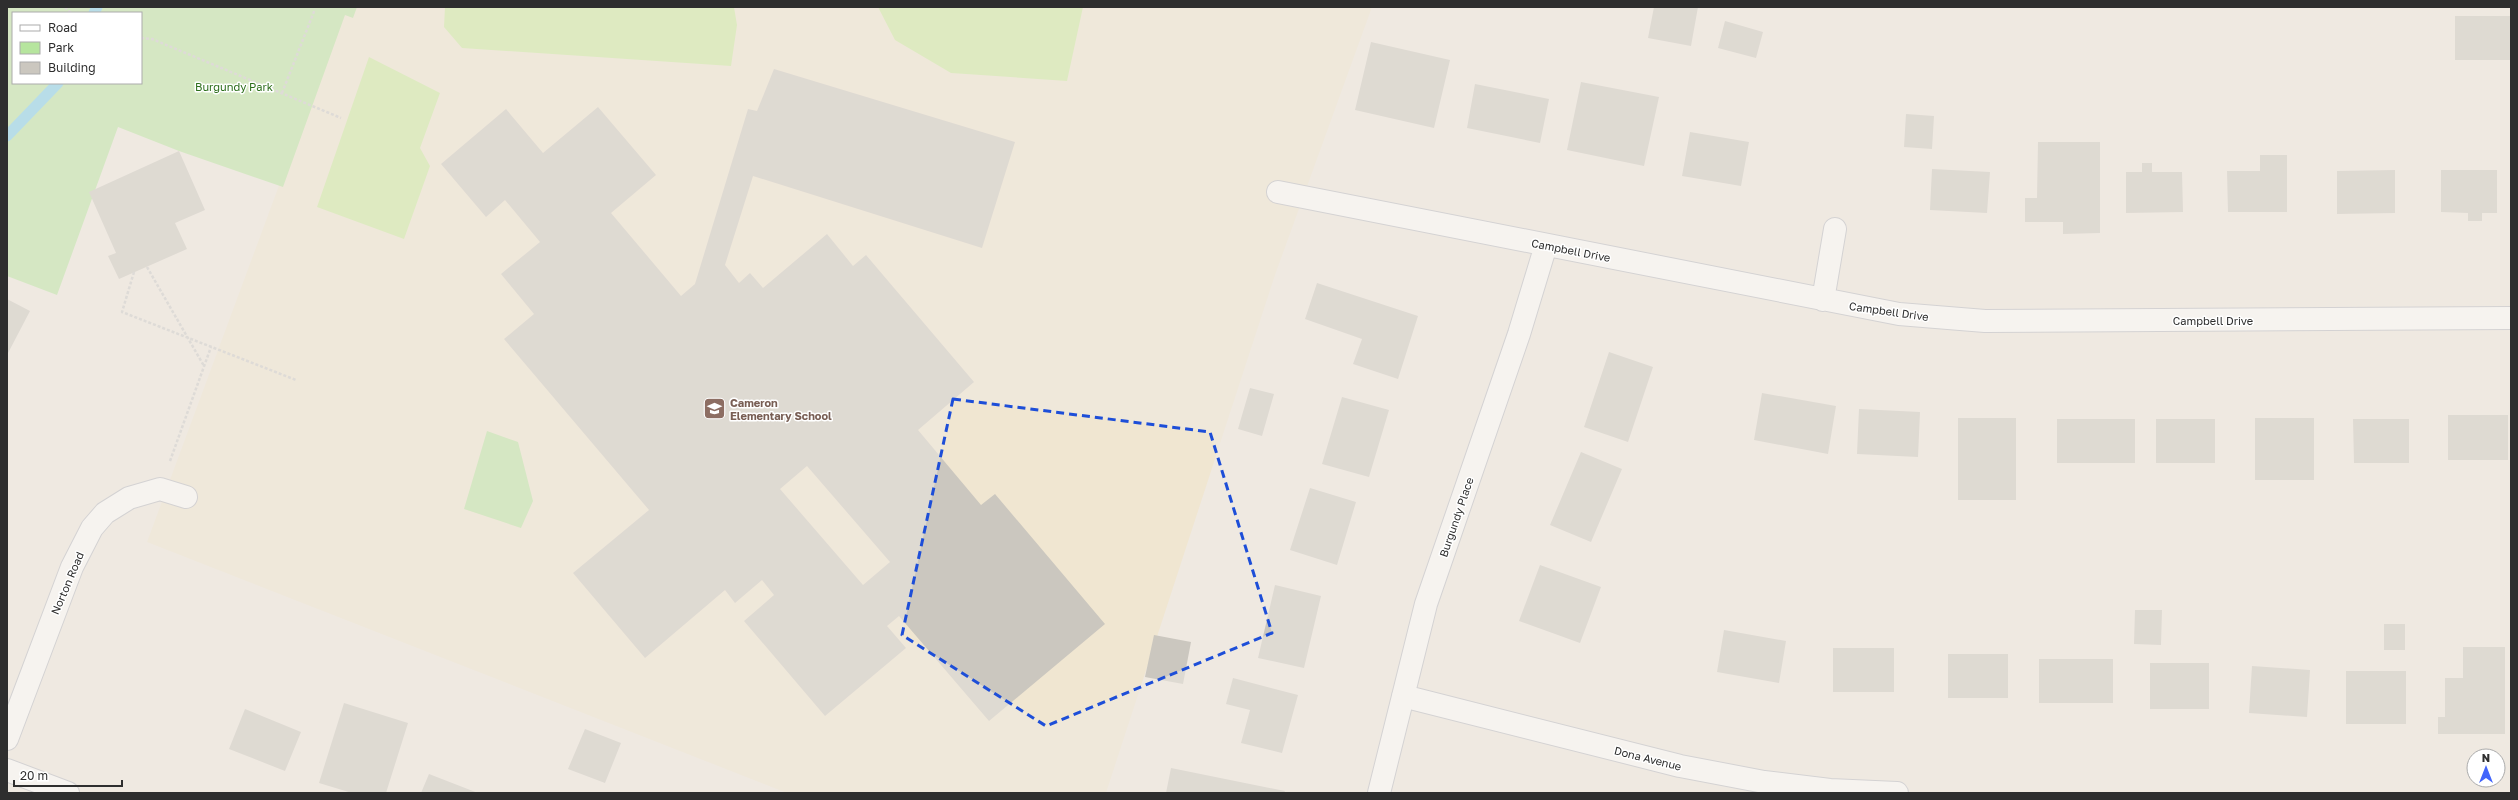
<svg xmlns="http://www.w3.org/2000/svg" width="2518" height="800" font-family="'Golos Text',sans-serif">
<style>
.education{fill:#f0e6d1}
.green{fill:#b6e59e;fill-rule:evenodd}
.pitch{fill:#c9ec9a}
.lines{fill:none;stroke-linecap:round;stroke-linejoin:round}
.stream{stroke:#75cff0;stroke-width:11}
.building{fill:#cbc7bf;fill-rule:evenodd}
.minor-casing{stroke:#b4b7c1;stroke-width:24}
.tertiary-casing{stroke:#b4b7c1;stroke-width:24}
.path{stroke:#c9c9c9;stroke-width:2.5;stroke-dasharray:3 2;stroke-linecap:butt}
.minor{stroke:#fff;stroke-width:22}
.tertiary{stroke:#fff;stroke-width:22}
.marked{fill:none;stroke:#1d4ed8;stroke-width:3;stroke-dasharray:8 5;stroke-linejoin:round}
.labels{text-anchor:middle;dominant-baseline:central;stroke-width:3;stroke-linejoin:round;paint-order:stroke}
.park-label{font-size:11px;fill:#2c6e1b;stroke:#fff}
.street-label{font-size:11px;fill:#2e2e2e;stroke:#fff}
.education-label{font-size:11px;font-weight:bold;fill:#785e54;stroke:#fff;text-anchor:start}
</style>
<rect width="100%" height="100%" fill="#efe9e1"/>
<path class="education" d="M345,7H1372L1275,275L1106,793H787L147,542Z"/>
<path class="green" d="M7,7H357L353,18L345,15L283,187L179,151L118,127L57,295L7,276ZM13,13H141V83H13Z
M487,431L518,442L533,501L521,528L464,509Z"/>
<path class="pitch" d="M445,7H734L737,25L731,66L462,48L444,27Z
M878,7H1083L1067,81L951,73L895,40Z
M369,57L440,93L420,148L430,166L404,239L317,207Z"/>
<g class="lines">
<path class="stream" d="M94,13L97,7
M7,136L58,83"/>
</g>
<path class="building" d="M1654,7H1698L1691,46L1648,38Z
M2455,16H2511V60H2455Z
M1725,21L1763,32L1756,58L1718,48Z
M1371,42L1450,60L1434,128L1355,110Z
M774,69L1015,142L982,248L753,176L725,265L739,283L750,273L763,288L827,234L853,266L866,255L974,382L918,430L981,505L995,494L1105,624L989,721L899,616L887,626L906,648L825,716L744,621L774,595L762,580L735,603L725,590L645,658L573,573L649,510L504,339L534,314L501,274L540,242L505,200L486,217L441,164L506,109L543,153L598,107L656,175L611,213L681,296L695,284L748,109L757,111ZM807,466L890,562L863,585L780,489Z
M1581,82L1659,97L1644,166L1567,150Z
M1475,84L1549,99L1540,143L1467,128Z
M1906,114L1934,116L1932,149L1904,147Z
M1690,132L1749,142L1741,186L1682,176Z
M2038,142H2100V233L2063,234V222H2025V198H2037Z
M179,151L205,210L175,223L187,249L119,279L108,256L116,253L89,192Z
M2260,155H2287V212H2228L2227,171H2260Z
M2142,163H2152V172H2182L2183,212L2126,213V172H2142Z
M1932,169L1990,172L1987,213L1930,210Z
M2395,170V213L2337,214V171Z
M2441,170H2497V213H2482V221H2468V213L2441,212Z
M1317,283L1418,316L1398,379L1353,364L1362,339L1305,319Z
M7,299L30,311L7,355Z
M1609,352L1653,367L1628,442L1584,427Z
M1250,388L1274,394L1262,436L1238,429Z
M1762,393L1836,406L1828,454L1754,440Z
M1342,397L1389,410L1369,477L1322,464Z
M1859,409L1920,412L1918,457L1857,454Z
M2448,415H2508V460H2448Z
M1958,418H2016V500H1958Z
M2255,418H2314V480H2255Z
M2057,419H2135V463H2057Z
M2156,419H2215V463H2156Z
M2353,419H2409V463H2354Z
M1581,452L1622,469L1591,542L1550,525Z
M1310,488L1356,502L1337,565L1290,550Z
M1540,565L1601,587L1580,643L1519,621Z
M1275,585L1321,596L1304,668L1258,658Z
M2135,610H2162L2161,645L2134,644Z
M2384,624H2405V650H2384Z
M1724,630L1786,641L1779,683L1717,672Z
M1154,635L1191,642L1183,684L1145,677Z
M2463,647H2505V734H2438V717H2445V678H2463Z
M1833,648H1894V692H1833Z
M1948,654H2008V698H1948Z
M2039,659H2113V703H2039Z
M2150,663H2209V709H2150Z
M2252,666L2310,670L2307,717L2249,713Z
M2346,671H2406V724H2346Z
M1233,678L1298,695L1282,753L1241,743L1250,710L1226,704Z
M344,703L408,723L386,793H352L319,783Z
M245,709L301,732L285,771L229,749Z
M585,729L621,743L605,783L568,769Z
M1171,768L1285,791L1284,793H1166Z
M429,774L478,793H421Z"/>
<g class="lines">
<defs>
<path id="minor" d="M1278,192L1899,314L1985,321L2511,318
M1823,300L1835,229
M1403,696L1680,766L1764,782L1830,790L1897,793
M7,739L72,567L92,528L105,513L129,498L160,489L186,497
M1379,793L1426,604L1519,334L1546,245"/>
<path id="tertiary" d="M7,770L68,793"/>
</defs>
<use href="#minor" class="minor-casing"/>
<use href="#tertiary" class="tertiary-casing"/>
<path class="path" d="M65,7L71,13
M141,38L152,39L341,118
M282,93L315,9
M147,267L204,366
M134,272L122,312L296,380
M170,461L211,347"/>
<use href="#minor" class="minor"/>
<use href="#tertiary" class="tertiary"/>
</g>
<path d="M0 0H2518V800H0ZM953,399L1210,432L1272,633L1046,726L902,635Z" fill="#efe9e1" fill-opacity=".55" fill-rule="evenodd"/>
<path class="marked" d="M953,399L1210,432L1272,633L1046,726L902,635Z"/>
<defs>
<symbol id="school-square" viewBox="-11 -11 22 22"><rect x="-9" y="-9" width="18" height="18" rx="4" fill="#8d6e63" stroke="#fff"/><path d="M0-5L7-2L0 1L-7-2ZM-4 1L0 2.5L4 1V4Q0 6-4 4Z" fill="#fff"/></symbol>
</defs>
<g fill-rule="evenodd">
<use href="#school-square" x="702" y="396" width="25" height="25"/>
</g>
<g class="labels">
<g class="park-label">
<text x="234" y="86">Burgundy Park</text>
</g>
<g class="street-label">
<text transform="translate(1571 250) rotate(11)">Campbell Drive</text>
<text transform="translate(1889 311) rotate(8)">Campbell Drive</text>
<text x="2213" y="320">Campbell Drive</text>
<text transform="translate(1456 517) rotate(-71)">Burgundy Place</text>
<text transform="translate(67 583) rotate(-67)">Norton Road</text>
<text transform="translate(1648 758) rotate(14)">Dona Avenue</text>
</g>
<g class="education-label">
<text x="730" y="402">Cameron<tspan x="730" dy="13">Elementary School</tspan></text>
</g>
</g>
<rect width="2518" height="800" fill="none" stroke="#2e2e2e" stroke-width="16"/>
<rect x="12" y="12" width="130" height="72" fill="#ffffff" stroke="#ababab"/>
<rect x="20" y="25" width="20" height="6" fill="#ffffff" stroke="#ababab"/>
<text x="48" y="32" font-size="12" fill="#2e2e2e">Road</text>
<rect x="20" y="42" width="20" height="12" fill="#b6e59e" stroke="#ababab"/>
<text x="48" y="52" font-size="12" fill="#2e2e2e">Park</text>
<rect x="20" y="62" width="20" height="12" fill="#cbc7bf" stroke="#ababab"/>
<text x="48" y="72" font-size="12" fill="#2e2e2e">Building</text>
<g transform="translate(2486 768)"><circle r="19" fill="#ffffff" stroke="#ababab"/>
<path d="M0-3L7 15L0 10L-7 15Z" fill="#4264fb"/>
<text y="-6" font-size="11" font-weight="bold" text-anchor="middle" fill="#2e2e2e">N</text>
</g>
<path d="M14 780v6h108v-6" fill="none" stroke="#2e2e2e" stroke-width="2"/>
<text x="20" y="780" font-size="12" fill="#2e2e2e" stroke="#ffffff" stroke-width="3" paint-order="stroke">20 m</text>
</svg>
